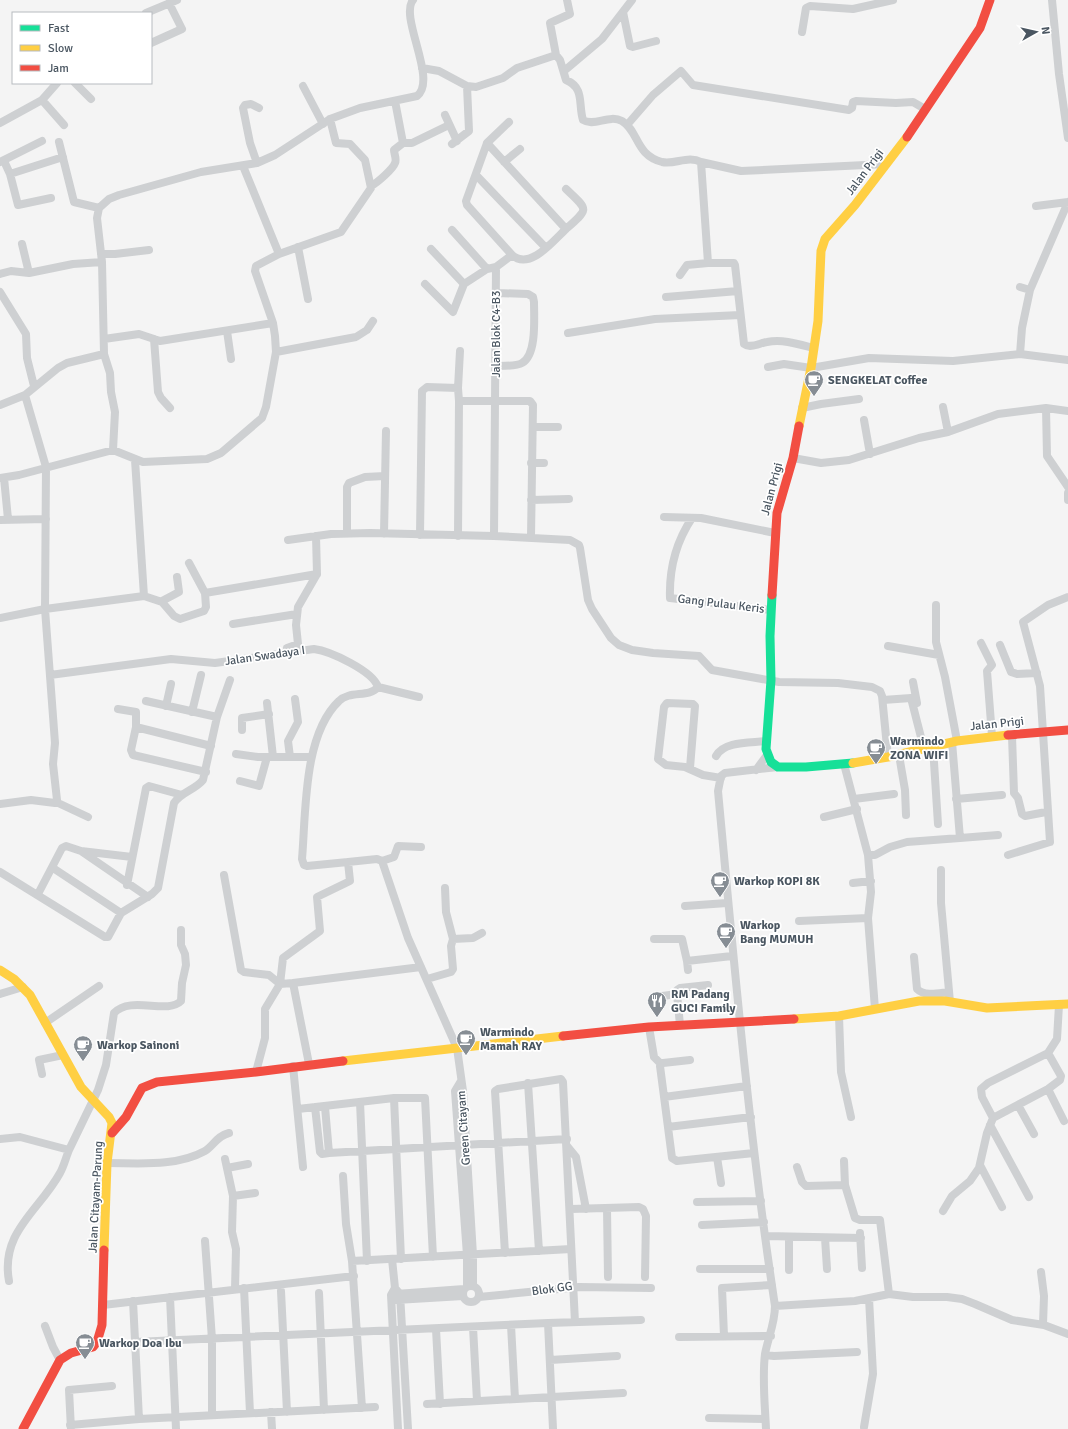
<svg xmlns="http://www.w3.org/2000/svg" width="1068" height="1429" font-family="Signika,sans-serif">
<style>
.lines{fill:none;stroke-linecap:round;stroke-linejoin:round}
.street{stroke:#ced0d2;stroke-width:8}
.fast{stroke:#16e098;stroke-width:9}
.slow{stroke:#ffcf43;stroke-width:9}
.jam{stroke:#f24e42;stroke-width:9}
.labels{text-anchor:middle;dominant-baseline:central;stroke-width:3.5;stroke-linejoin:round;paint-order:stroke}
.street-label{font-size:12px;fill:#4a5661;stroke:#fff}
.poi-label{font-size:12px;font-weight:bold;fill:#4a5661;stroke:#fff;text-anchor:start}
</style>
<rect width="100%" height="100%" fill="#f4f4f4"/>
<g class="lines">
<path class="street" d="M1052,0L1059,74L1068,138
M623,12L630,46L633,47L656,41
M146,13L177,0
M802,32L806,8L810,6L853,9L893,0
M151,43L182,29L169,3
M556,55L550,23L570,14L567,0
M422,68L439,71L467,86L476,87L503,78L517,68L556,55L560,60L566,80C585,88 578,104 583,120C594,127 609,114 622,121C639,131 635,155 662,162C675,165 688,155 701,162L708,263H734L735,265L744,344C750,349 760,343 767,342C783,339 798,344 813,348
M564,71L602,39L632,0
M75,83L91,99
M303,86L323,124
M42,100L64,125
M445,115L457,141
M509,122L487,143L466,201L467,205L512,255
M0,123L42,100L57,83
M627,125L653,95L681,71L693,85L849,110L852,108L853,102L856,101L896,103L913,102L925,109
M59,142L74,202L99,208
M403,143H412L449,125
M452,144L469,131L467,86
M4,161L10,174L18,205L51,198
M0,162L42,141
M504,162L520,149
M701,162L741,171L886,164
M257,163L250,143L243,108L245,105L251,104L259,108
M243,166L279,254
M10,174L63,157
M476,175L546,248
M371,186C377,183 393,169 395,163C397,159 394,154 394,150L403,143L395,101
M566,189C588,210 590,208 566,229
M1036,206L1068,202
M452,230L487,269
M22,244L29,273
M298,247L308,299
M431,249L464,284
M101,254H115L149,250
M0,274L11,271L29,273L73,264L102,262
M680,275L687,265L708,263
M425,284L453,312L464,284L487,269L496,267L512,255C530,271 554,240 566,229L487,143
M1020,287L1030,290
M0,292L26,334L27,358L34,386
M497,293L528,294L533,297L534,302C534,318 537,355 522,363C516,367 504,365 497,366
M666,297L738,291
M227,331L231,359
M568,333L655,319L740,315
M104,339L139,334L160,341L273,323
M154,339L158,392L161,398L170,408
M276,352L356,337L367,330L373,321
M1020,354L1022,328L1030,290L1068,202
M768,367L784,364L811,368L869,358L953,361L1020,354L1068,360
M458,388L460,351
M0,405L25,395L58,368L67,363L104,354
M943,407L948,432
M802,408L821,404L859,399
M1046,408L1047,456L1068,487
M864,420L870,454
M533,427H558
M113,450L115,412L111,392L110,373L104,354L102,262L97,218L99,208L109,199L119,195L201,172L257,163L275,155L330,119L360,108L417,96C438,80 399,17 413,0
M793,458L821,463L849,460L919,438L948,432L998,414L1046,408L1068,411
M135,460L144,596
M531,463H544
M0,478L19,475L113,450L143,462L207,459L221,453L262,418L266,407L276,352L275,336L273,323L255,271L256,266L279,254L341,232L371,188L365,160L350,144L336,143L330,119
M4,478L8,519
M1068,493V500
M531,500L569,499
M664,517L701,518L775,533
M692,518C676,542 669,568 670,598L771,610
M0,520L46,519
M347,533V487L349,483L365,477L385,476
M384,534L386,431
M420,535L422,391L427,387L458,388L459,401
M458,536L459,401H530L533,405L531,537
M494,536L496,267
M288,540L331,534L370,533L494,536L570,540L579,545L580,548L588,600L592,609L611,638L619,645L632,650L653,653L699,656L712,670L779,682L838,683L872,687L880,691L882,696L888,757
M189,563L205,593
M162,601L179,592L177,577
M936,605V642L945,677L957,741
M0,618L45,609L144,596L162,602L174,616L180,619L204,611L206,607L205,593L317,574
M233,624L297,614
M981,643L992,665L987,671L992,736
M1000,645L1011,672L1017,674L1037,673
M888,646L939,655
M287,648L298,644L296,625L298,607L317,574L316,536
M50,675L171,659L215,663L314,649C330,651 373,671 378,687C369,698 350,690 339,701C303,735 306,813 302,859L304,865L307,866L348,862
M913,682L917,703
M378,687L419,697
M883,700L911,698L924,749
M146,701L217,717
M267,703L273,757
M166,706L171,684
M118,709L136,712V727L211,746
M192,712L201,675
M136,727L131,750L133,755L206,772
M242,730V718L269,714
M1012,736L1014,793L1018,798L1022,814L1025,816L1046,812
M952,742L960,838L998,835
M933,747L938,824
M236,754L258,757H311
M899,755L905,790L906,815
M716,756C724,741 750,743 766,741
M290,757L288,741L298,722L295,699
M844,764L868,855L871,892L868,918L875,1009
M690,768L695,706L693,704L667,703L664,707L658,759L666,765L685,767L703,775L721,778
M756,770L767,755
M240,781L259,786L267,757
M854,799L894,794
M956,799L1002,795
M56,802L88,817
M0,804L31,800L55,803L57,800L53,764L55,743L45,609L46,467L25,395
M824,817L857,809
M81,851L132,857
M868,855H875L890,847L907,842L960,838
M1008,855L1050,842L1040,686L1023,622L1048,605L1068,597
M382,861L394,857L398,846L421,847
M53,868L121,913
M941,870V903L950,1002
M0,872L105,937H108L121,913L152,894L158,888L174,803C181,792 195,790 203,780L217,717L230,680
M224,875L241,970L244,972L269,975L280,984
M853,883L871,881
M127,885L146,788L149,786L182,795
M38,894L62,848L66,846L81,851L148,897
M685,906L727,903
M799,921L868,918
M453,939L473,938L482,933
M654,939H682L687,961L732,956
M914,957L917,989C925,997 939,993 949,992
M687,961L688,970
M427,979L451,972L453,969L451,946L453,939L446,912L445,888
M293,983L421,967
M280,984L283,958L320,931L317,897L350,881L348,862L377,859L382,861L408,938L457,1048L463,1091L473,1255V1286
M0,994L23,987
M677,994V990L680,988L708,985
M655,997L677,994L680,1025
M839,1016L841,1072L851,1117
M45,1023L99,986
M649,1027L654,1057L661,1064
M690,1060L663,1063L660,1066L672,1158L677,1161L754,1153
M293,1066L303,1167
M256,1072L265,1038V1009L280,984L293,983L309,1064
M42,1074L39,1060L63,1055
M461,1081L455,1091L467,1255V1286
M528,1083L539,1251
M1048,1089L1064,1121
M664,1097L747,1086
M394,1098L401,1259
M360,1102L367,1261
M1018,1105L1034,1134
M315,1107L320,1152L322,1154L329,1153
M325,1107L329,1153L567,1139
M298,1109L394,1098H425L433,1257
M993,1118L1048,1089L1060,1080L1061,1076L1048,1053L1057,1039L1059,1005
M990,1125L1029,1197
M668,1127L751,1117
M0,1139L20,1137L69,1150L98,1090L106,1065L114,1013C131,995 167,1015 181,1001L182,983L186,965L185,954L181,945V930
M567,1146L576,1157L586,1209
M717,1157L721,1183
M225,1159L233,1196L232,1232L236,1249L235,1289
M844,1161L845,1185L855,1218L860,1220H880L889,1294
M107,1163C139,1163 176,1167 205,1151C214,1145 217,1136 229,1133
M980,1165L1002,1207
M797,1167L802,1182L806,1186L845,1185
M227,1168L248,1164
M343,1176L346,1224L352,1261
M233,1196L255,1193
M697,1202L761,1201
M607,1208L608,1277
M571,1209L639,1207L643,1209L646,1216L645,1277
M943,1211L952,1196L970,1181L979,1168L987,1133L993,1118L982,1097L981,1089L988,1083L1048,1053
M702,1225L764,1222
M860,1233L862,1268
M766,1236L861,1238
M825,1238L827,1269
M205,1241L212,1339V1415
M505,1253L495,1091L498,1089L561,1079L563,1082L575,1322
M392,1259L395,1288L400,1294L408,1429
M700,1269H770
M789,1270V1238
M1041,1272L1044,1296L1043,1324
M9,1281C0,1232 40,1210 60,1173C64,1166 66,1157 69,1150
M463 1294a8 8 0 1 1 16 0a8 8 0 1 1-16 0Z
M244,1288L250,1413
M395,1288L391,1295L398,1429
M281,1291L287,1412
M319,1293L324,1410
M396,1294L464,1289
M170,1297L176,1429
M479,1297L579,1287L651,1288
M396,1300L463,1296
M133,1301L139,1419
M103,1305L354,1276
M775,1306L855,1301L889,1294L913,1297H947L962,1299L975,1304L1012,1320L1044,1325L1068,1334
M548,1323L641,1320
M511,1325L515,1399
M45,1326L53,1347L60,1360
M473,1327L477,1401
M436,1329L440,1404
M724,1336L722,1288L772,1285
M679,1337L771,1336
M135,1342L548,1323L553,1429
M765,1355L774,1356L857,1352
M550,1360L617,1356
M427,1404L623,1393
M362,1408L352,1261L571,1249
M271,1412L272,1429
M709,1418L765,1419
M70,1425L139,1419L375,1407
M864,1427L873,1374L869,1298
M71,1429L69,1390L112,1386
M766,1429C765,1405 762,1378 765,1354C768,1338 775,1323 775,1306C749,1135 734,963 718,791L721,776L725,773L778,767"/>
<path class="fast" d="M772,595L770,636L771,680L766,749L771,762L778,767H806L853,763"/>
<path class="slow" d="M799,426L811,368L818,321L821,251L825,239L855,205L907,137
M853,763L888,757L957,741L1008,735
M0,970L14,979L30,995L81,1087L109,1117L112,1123L107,1163L104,1250
M794,1019L839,1016L919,1001H945L987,1008L1068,1004
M343,1061L563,1036"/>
<path class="jam" d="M907,137L980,28L990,0
M772,595L777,513L793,458L799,426
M1008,735L1068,730
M563,1036L649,1027L794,1019
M112,1133L126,1117L142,1088L157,1082L256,1072L343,1061
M23,1429L60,1360L71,1353L93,1347L97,1342L102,1325L104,1250"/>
</g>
<defs>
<symbol id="cafe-pin" viewBox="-11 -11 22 30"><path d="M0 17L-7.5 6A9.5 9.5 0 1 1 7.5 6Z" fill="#868d94" stroke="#fff"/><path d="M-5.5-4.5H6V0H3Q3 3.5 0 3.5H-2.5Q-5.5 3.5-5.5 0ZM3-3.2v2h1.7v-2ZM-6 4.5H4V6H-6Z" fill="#fff"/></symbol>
<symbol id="restaurant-pin" viewBox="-11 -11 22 30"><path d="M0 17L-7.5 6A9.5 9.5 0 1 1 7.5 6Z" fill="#868d94" stroke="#fff"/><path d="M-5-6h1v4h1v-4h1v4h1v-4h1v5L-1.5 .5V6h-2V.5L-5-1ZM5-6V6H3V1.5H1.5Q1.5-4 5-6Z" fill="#fff"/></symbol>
</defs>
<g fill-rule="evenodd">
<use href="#cafe-pin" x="803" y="369" width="22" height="30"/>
<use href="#cafe-pin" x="865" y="737" width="22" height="30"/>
<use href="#cafe-pin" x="709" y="870" width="22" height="30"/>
<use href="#cafe-pin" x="715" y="921" width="22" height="30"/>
<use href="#restaurant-pin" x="646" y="990" width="22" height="30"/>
<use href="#cafe-pin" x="455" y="1028" width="22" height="30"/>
<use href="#cafe-pin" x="72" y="1034" width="22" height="30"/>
<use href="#cafe-pin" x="74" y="1332" width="22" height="30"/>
</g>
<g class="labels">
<g class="street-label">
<text transform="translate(865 172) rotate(-53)">Jalan Prigi</text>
<text transform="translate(496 334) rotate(-90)">Jalan Blok C4-B3</text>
<text transform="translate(772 489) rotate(-75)">Jalan Prigi</text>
<text transform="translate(721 604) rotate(7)">Gang Pulau Keris</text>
<text transform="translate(265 656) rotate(-8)">Jalan Swadaya I</text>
<text transform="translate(997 724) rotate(-6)">Jalan Prigi</text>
<text transform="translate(464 1128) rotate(-94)">Green Citayam</text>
<text transform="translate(96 1197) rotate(-87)">Jalan Citayam-Parung</text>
<text transform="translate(552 1289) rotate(-8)">Blok GG</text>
</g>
<g class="poi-label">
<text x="828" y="380">SENGKELAT Coffee</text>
<text x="890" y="741">Warmindo<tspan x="890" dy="14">ZONA WIFI</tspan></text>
<text x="734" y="881">Warkop KOPI 8K</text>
<text x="740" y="925">Warkop<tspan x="740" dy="14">Bang MUMUH</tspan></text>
<text x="671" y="994">RM Padang<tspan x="671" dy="14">GUCI Family</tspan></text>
<text x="480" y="1032">Warmindo<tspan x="480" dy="14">Mamah RAY</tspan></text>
<text x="97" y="1045">Warkop Sainoni</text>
<text x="99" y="1343">Warkop Doa Ibu</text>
</g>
</g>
<rect x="12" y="12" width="140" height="72" fill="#ffffff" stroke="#b7bbc0"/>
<rect x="20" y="25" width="20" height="6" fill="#16e098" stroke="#b7bbc0"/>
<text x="48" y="32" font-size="12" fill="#4a5661">Fast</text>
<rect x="20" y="45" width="20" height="6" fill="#ffcf43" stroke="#b7bbc0"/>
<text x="48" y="52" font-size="12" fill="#4a5661">Slow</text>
<rect x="20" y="65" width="20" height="6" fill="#f24e42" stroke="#b7bbc0"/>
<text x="48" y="72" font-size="12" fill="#4a5661">Jam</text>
<g transform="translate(1036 32) rotate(82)" stroke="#ffffff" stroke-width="3" paint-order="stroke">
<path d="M0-3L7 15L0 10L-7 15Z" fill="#4a5661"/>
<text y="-6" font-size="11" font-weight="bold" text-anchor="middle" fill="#4a5661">N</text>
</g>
</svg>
